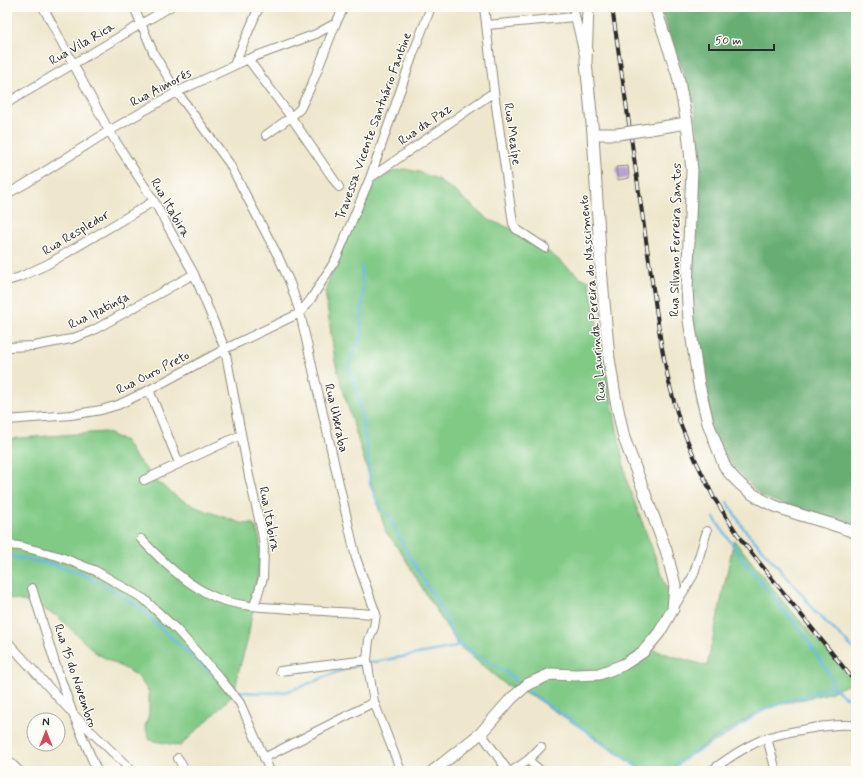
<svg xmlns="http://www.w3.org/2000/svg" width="863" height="778" font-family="Mynerve,sans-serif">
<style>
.green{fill:#81ca86;stroke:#567a58}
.forest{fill:#68ae73;stroke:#4a6c4f}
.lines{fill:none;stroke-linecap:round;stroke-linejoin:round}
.stream{stroke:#6bb9e5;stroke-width:2.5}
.building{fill:#b49cd1}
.minor-casing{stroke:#8d897c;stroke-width:10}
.tertiary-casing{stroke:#8d897c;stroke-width:13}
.minor{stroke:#fff;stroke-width:8}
.tertiary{stroke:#fff;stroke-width:11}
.rail-casing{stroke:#2b2b2b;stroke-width:4}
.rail{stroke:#fdfcf7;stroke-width:2.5;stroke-dasharray:8;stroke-linecap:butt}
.tertiary-bridge-casing{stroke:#8d897c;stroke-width:13;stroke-linecap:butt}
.tertiary-bridge{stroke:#fff;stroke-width:11}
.labels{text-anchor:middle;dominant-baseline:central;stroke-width:3;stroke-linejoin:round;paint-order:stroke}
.street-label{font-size:13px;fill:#2b2b2b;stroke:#fdfcf7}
</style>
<rect width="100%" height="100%" fill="#fdfcf7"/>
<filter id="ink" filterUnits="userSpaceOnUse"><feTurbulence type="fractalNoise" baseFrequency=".025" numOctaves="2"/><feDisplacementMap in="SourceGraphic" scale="8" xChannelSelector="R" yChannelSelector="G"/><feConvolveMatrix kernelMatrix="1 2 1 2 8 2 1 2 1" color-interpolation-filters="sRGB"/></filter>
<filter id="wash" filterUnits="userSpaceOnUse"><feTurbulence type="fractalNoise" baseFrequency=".012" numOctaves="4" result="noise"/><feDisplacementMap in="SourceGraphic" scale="16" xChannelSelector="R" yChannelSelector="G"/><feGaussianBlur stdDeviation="0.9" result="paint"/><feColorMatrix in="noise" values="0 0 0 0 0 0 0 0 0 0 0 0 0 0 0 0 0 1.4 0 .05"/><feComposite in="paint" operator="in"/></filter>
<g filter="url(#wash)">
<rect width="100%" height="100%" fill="#efe7cd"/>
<path class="green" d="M404,169L419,172L437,179L457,193L489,220L512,229L541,246L580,277L589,281L627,482L673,604L668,622L653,650L707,666L734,540L783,601L854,682L829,693L782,704L753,715L698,749L669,771H643L612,748L550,708L533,696L506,685L458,645L424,591L403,555L386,532L340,380L335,361L325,291L334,267L368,189L382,177L394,171Z
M105,432L125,441L133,454L156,481L177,497L198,508L241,523L253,524L257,529L260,541L259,570L248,638L239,670L234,694L213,715L180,746L150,740L145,727L149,714V692L137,675L96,653L57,616L31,603L7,598V439Z"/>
<path class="forest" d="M667,7H856V531L760,496L711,442L703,424L697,397L690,300L698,215V137L694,102L662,15Z"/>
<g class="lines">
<path class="stream" d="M361,267L363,292L361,319L362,335L352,356L349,368L358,396L367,449L370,484L378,503L391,520L409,556L441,608L455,638L461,644L475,654L506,672L521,686
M727,502L744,529L802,594L814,611L843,638L856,652
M714,518L743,560L807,638C815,656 830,669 834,688
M7,556L36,561L60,567L85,576L116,592L143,610L158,626L210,672
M369,663L450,648L461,644
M232,690C244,693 276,694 288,691C313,684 335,670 360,665
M527,690L589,733L595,739L625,758L642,771
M850,696L856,705
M670,771L688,756L724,736L763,710L830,687L836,689L846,698L856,692"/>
</g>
<g id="blocks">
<path class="building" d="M628,166L629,178L618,180L616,167Z"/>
</g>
</g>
<g filter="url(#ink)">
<use href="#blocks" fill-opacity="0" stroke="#8d897c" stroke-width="1"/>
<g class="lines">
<defs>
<path id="minor" d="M43,7L109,131L154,201L194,274L225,349L249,476L262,532L264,548L263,578L254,606
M134,7L154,54L177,92L229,163L278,256L290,283L300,313L356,558L376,614L374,627L369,640L367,660L374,702L401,771
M484,7L494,92L513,223L516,229L545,248
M573,7L584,55
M487,25L574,17
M248,59L291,117L339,187
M234,65L259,7
M7,103L170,7
M266,135L291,117L300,109L312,84L336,23L344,7
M370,178L494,92
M7,194L25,184L109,131L177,92L248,59L316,34L336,23
M7,281L20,277L48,264L154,201
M7,347L34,346L71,339L92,331L194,274
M149,390L179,463
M7,420L71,415L101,410L118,405L149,390L225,349L300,313L311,299L336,259L370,178L413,54L431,7
M144,480L241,435
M141,539C163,562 186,585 217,598C237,606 258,607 279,608C312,611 344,612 376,614
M7,545L19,546L58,556L96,571L144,599L177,630L219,677L240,703L270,771
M32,588L55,663L73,714L97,771
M674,607L693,576L707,531
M7,641L73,714L132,771
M280,671L367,660
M481,733L508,771
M767,738L776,771
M178,758L185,771
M264,758L374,702
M7,759L19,771
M528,760L541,771
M512,771L528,760L541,747
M711,771C728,758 747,745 767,738C784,732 802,730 819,727C831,726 844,723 856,726"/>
<path id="tertiary" d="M655,7L678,76L687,123L692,170L687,289L689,320L699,385L708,423L724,465C728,473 734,478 740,484C772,514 817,516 856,533
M650,129L687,123
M593,134H618
M433,771L481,733L511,699L528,684L551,674L575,675L599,674L623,665L643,652L659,633L673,609L675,585L666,550L624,438L615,396L609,358L601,268L593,134L586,62L588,7"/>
</defs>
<use href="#minor" class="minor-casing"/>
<use href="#tertiary" class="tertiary-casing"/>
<use href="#minor" class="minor"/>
<use href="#tertiary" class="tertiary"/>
<defs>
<path id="rail" d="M612,7L661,343L669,383L680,423L696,461L714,498L742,541L856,683"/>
</defs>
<use href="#rail" class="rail-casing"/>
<use href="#rail" class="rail"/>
<defs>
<path id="tertiary-bridge" d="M618,134L650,129"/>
</defs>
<use href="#tertiary-bridge" class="tertiary-bridge-casing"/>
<use href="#tertiary-bridge" class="tertiary-bridge"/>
</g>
</g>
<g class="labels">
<g class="street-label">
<text transform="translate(82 44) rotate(-30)">Rua Vila Rica</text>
<text transform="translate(161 88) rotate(-28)">Rua Aimorés</text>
<text transform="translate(425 125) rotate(-35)">Rua da Paz</text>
<text transform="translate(374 126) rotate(-70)">Travessa Vicente Santuário Fantine</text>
<text transform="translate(512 134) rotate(82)">Rua Meaípe</text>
<text transform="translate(170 208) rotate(60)">Rua Itabira</text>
<text transform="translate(76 233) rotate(-31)">Rua Respledor</text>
<text transform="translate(676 240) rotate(-89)">Rua Silvano Ferreira Santos</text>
<text transform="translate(593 298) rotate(-95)">Rua Laurinda Pereira do Nascimento</text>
<text transform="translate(99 311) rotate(-27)">Rua Ipatinga</text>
<text transform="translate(153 373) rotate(-27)">Rua Ouro Preto</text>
<text transform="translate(336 418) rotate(77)">Rua Uberaba</text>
<text transform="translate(269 519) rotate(79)">Rua Itabira</text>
<text transform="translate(75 676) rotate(71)">Rua 15 do Novembro</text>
</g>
</g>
<rect width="863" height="778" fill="none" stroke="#fdfcf7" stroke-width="24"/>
<g transform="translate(46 732)"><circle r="19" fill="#fdfcf7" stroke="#a9a8a5"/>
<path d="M0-3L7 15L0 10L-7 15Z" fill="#d1495b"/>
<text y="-6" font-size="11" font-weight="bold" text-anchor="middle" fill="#2b2b2b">N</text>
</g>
<path d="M709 44v6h65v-6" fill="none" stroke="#2b2b2b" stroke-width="2"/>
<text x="715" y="44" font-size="12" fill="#2b2b2b" stroke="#fdfcf7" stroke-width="3" paint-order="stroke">50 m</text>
</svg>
